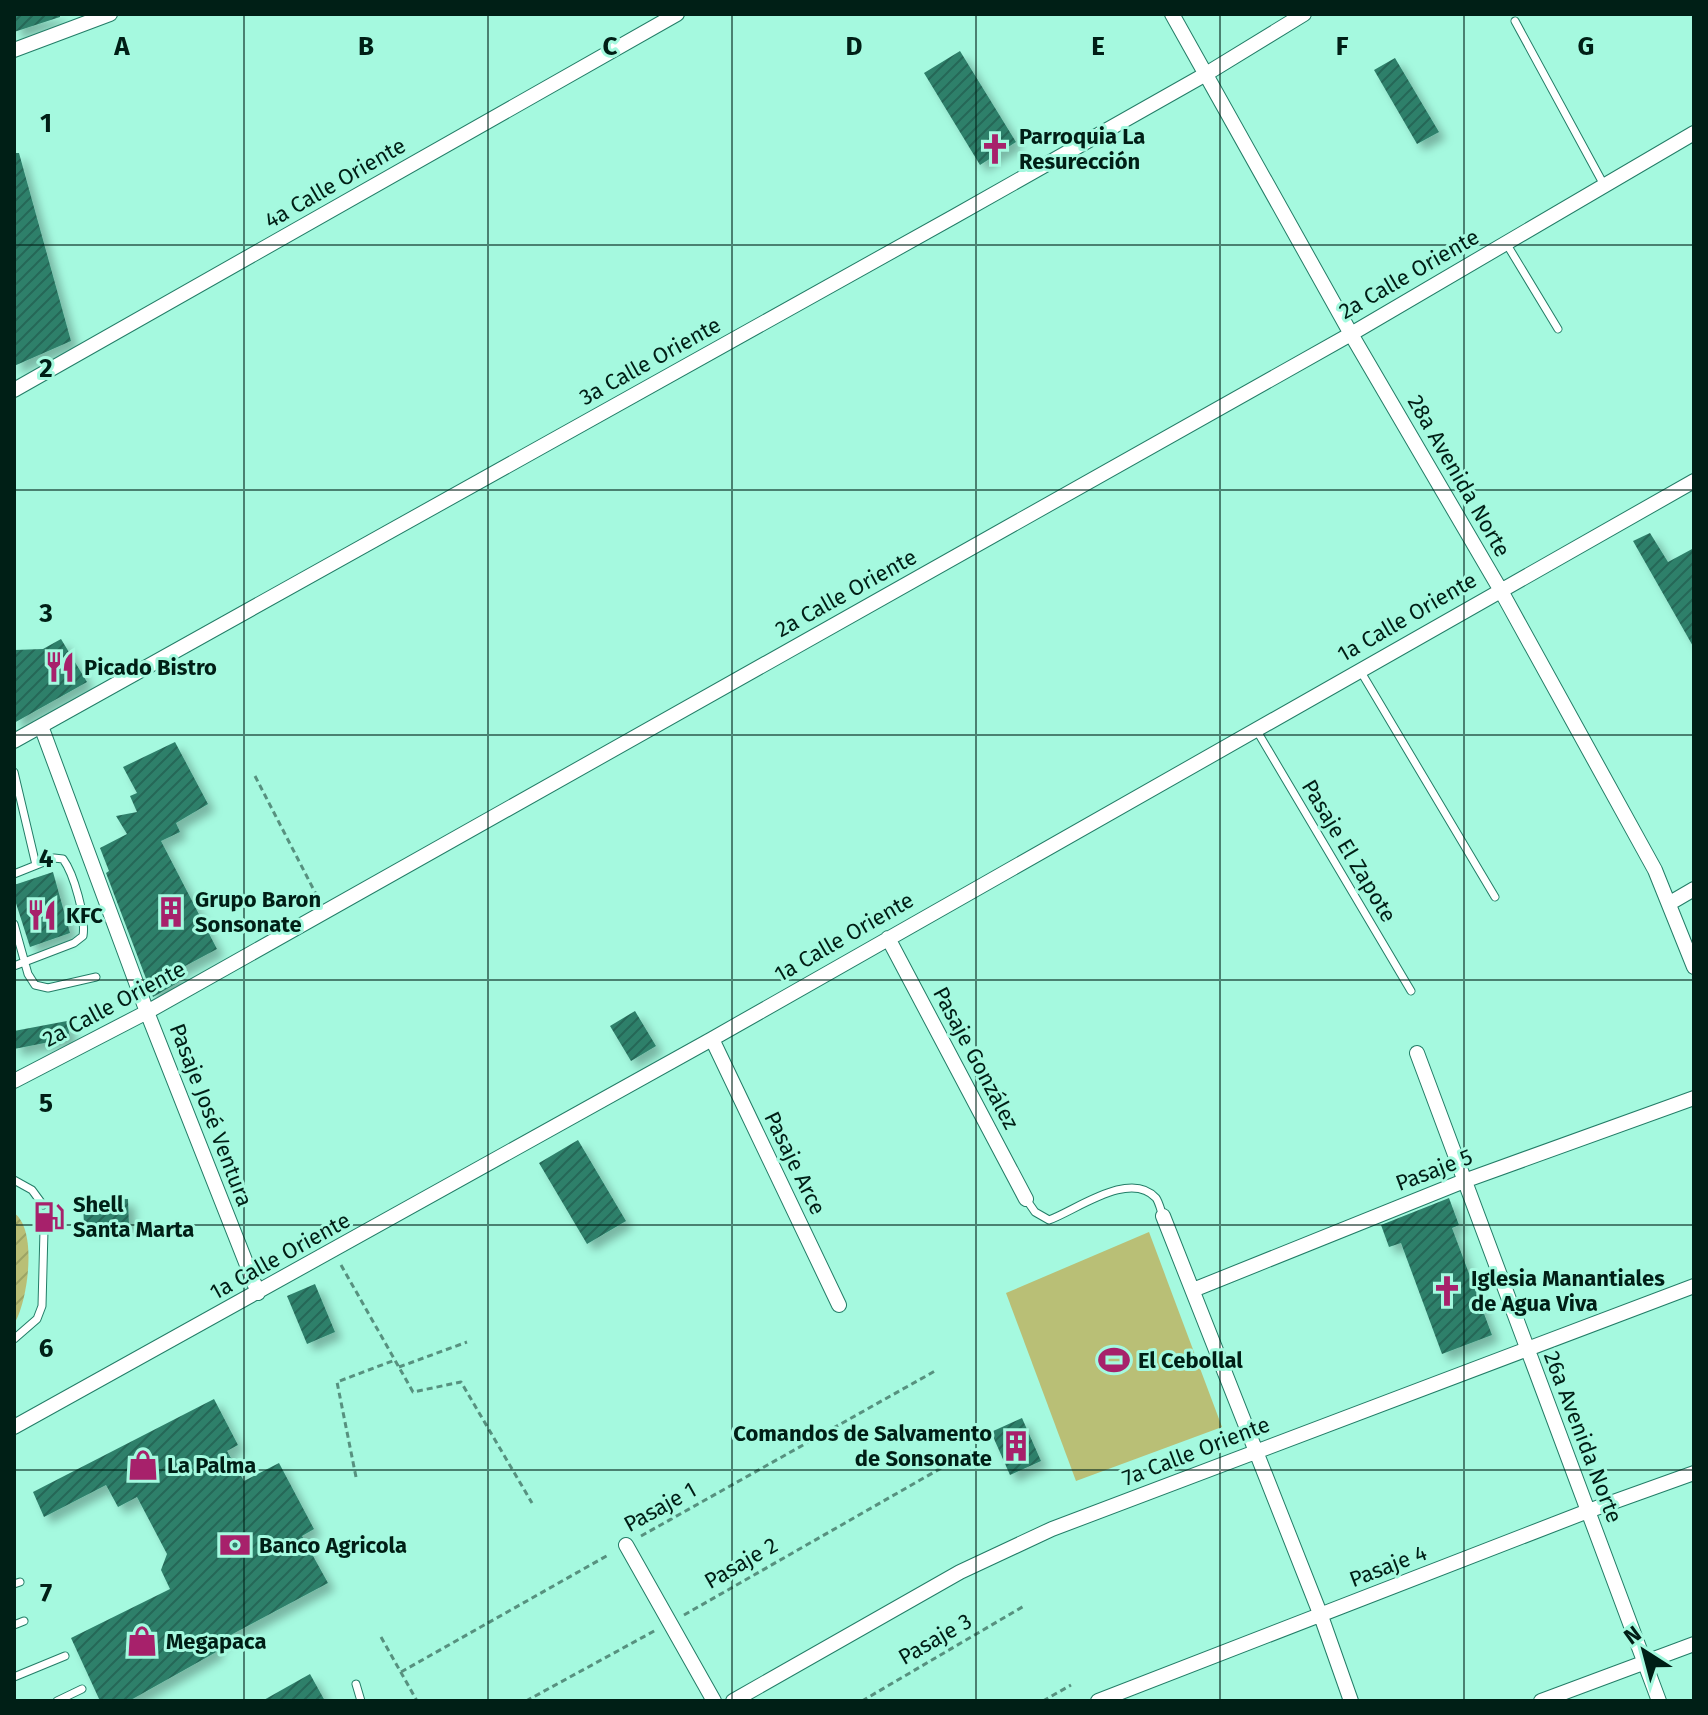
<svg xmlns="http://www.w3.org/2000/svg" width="1708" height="1715" font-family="'Fira Sans',sans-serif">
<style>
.garden{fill:url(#garden-furrows)}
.pitch{fill:#b9bf76}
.building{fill:url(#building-hatch);filter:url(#shadow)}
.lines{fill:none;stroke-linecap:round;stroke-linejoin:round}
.lane-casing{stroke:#237d67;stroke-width:9}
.street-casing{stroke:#237d67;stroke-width:16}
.path{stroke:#57917f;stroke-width:3;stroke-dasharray:6 4;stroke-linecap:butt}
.lane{stroke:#fff;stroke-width:7}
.street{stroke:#fff;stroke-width:14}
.grid{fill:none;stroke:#001f16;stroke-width:2;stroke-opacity:0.55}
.labels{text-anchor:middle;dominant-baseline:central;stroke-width:6;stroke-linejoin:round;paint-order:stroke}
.poi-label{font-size:22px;font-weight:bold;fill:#001f16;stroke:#a5f9df;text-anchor:start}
.street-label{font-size:22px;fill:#001f16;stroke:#a5f9df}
.grid-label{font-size:26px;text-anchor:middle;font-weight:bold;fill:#001f16;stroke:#a5f9df;stroke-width:6;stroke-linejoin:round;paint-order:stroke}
</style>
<defs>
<pattern id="garden-furrows" width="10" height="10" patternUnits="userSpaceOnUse" patternTransform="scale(2)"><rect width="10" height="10" fill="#b9bf76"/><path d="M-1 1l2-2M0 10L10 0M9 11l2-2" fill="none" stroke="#9da465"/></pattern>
<pattern id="building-hatch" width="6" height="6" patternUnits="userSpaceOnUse" patternTransform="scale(2)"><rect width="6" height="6" fill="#2e806b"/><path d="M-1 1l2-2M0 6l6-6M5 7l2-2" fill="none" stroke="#256857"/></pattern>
<filter id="shadow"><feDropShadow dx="7" dy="7" stdDeviation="4" flood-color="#0004"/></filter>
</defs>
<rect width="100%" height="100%" fill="#a5f9df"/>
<path class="garden" d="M14,1213C38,1229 28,1302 14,1324Z"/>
<path class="pitch" d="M1149,1232L1222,1427L1076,1481L1006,1293Z"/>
<path class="building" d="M14,14H60V17L14,32Z
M960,51L1016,142L980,165L924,73Z
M1395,58L1439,132L1417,144L1374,70Z
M14,153H19L71,341L14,366Z
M1650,533L1668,562L1694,548V648L1633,541Z
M61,639L87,682L14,723V650L43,649Z
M175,742L208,804L176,823L180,832L161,841L217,949L174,972L179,982L153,997L106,873L109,871L100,848L127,834L116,816L137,812L130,796L137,793L123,767Z
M53,872L70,933L30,947L14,897V885Z
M635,1011L656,1046L631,1061L610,1026Z
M67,1021L70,1038L14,1049V1031Z
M578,1140L626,1221L587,1244L539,1163Z
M1449,1198L1459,1225L1452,1228L1492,1335L1442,1354L1401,1243L1389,1247L1381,1225Z
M128,1199L129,1226L84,1227L83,1200Z
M315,1284L335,1332L307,1344L287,1296Z
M214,1399L238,1445L227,1451L244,1481L279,1463L314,1529L302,1536L328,1583L214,1644L218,1651L129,1701H100L71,1638L170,1589L161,1570L167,1554L137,1497L118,1507L106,1485L44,1517L33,1492Z
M1022,1418L1041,1461L1010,1475L991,1432Z
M310,1674L325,1701H262Z"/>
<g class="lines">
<defs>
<path id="lane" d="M1515,21L1604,185
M1506,243L1558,329
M1361,672L1495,897
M1257,731L1411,991
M14,772L36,865
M14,874L54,858L63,859C74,874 86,917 83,936L74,943L14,966
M14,924L28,974L35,985L48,988L96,977
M14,1180L32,1190L43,1205
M1026,1199L1035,1212L1049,1220C1075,1211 1130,1169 1156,1198C1159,1202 1161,1211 1163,1216
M14,1339L37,1319L42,1306L44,1230
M14,1584L20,1582
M14,1625L24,1621
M14,1677L65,1656
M356,1684L361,1701
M57,1701L82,1689"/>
<path id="street" d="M1172,14L1351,334L1500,589L1655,870L1694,967
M14,50L110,14
M14,390L677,14
M41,726L147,1012L258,1293
M14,741L955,216L1206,74L1304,14
M1670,903L1694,889
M888,938L1026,1199
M712,1039L839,1305
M1417,1053L1659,1701
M14,1081L147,1012L1351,334L1694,133
M1163,1216L1321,1616L1351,1701
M1193,1290L1464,1181L1694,1098
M14,1427L712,1039L1694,481
M626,1545L714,1701
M733,1701L960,1572L1052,1529L1694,1286
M1098,1701L1588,1511L1694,1473
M1541,1701L1694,1644"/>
</defs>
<use href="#lane" class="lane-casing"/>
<use href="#street" class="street-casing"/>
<path class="path" d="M255,776L318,898
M341,1265L413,1392L461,1382L532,1503
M399,1367L467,1342
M356,1477L337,1382L395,1360
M641,1536L935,1371
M684,1615L971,1451
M381,1637L417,1701
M401,1672L610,1554
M526,1701L656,1630
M862,1701L1024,1606
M1043,1701L1071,1685"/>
<use href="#lane" class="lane"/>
<use href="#street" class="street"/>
</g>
<path class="grid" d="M244,14V1701M488,14V1701M732,14V1701M976,14V1701M1220,14V1701M1464,14V1701M14,245H1694M14,490H1694M14,735H1694M14,980H1694M14,1225H1694M14,1470H1694"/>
<defs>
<symbol id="church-bare" viewBox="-9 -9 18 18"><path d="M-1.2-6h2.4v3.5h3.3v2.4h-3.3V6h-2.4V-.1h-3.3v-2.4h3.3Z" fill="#a7216b" stroke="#a5f9df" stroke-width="2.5" paint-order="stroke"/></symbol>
<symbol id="restaurant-bare" viewBox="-9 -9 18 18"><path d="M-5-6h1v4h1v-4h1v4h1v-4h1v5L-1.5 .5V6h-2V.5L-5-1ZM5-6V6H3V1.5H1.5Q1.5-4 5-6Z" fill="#a7216b" stroke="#a5f9df" stroke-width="2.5" paint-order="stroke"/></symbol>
<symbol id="building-bare" viewBox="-9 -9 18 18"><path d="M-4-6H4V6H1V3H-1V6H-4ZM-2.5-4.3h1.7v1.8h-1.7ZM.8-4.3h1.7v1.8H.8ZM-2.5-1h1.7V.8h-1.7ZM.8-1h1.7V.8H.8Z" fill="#a7216b" stroke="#a5f9df" stroke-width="2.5" paint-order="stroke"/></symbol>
<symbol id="fuel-bare" viewBox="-9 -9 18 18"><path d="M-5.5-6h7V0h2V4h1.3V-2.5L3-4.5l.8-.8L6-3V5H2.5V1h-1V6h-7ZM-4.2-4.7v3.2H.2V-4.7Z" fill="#a7216b" stroke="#a5f9df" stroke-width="2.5" paint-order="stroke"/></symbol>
<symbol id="stadium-bare" viewBox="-9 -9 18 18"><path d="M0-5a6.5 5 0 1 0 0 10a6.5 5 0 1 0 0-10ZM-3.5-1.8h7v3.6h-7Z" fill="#a7216b" stroke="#a5f9df" stroke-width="2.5" paint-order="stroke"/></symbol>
<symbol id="shop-bare" viewBox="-9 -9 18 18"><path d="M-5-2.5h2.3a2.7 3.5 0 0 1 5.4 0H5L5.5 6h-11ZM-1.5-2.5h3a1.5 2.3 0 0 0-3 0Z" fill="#a7216b" stroke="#a5f9df" stroke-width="2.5" paint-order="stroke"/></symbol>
<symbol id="bank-bare" viewBox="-9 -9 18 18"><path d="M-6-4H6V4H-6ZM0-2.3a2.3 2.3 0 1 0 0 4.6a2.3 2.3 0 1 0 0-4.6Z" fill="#a7216b" stroke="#a5f9df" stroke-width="2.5" paint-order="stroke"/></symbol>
</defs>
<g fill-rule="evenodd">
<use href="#church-bare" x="973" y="127" width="44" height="44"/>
<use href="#restaurant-bare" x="38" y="645" width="44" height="44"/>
<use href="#building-bare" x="149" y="890" width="44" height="44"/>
<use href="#restaurant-bare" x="20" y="893" width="44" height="44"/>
<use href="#fuel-bare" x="27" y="1195" width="44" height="44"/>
<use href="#church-bare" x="1425" y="1269" width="44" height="44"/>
<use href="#stadium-bare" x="1092" y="1338" width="44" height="44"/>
<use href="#building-bare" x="994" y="1424" width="44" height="44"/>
<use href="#shop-bare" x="121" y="1443" width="44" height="44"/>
<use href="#bank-bare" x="213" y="1523" width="44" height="44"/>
<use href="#shop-bare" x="120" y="1619" width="44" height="44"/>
</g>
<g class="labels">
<g class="poi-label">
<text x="1019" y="136">Parroquia La<tspan x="1019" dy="25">Resurección</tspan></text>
<text x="84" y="667">Picado Bistro</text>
<text x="195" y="899">Grupo Baron<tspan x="195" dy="25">Sonsonate</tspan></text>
<text x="66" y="915">KFC</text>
<text x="73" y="1204">Shell<tspan x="73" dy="25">Santa Marta</tspan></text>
<text x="1471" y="1278">Iglesia Manantiales<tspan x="1471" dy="25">de Agua Viva</tspan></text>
<text x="1138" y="1360">El Cebollal</text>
<text x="992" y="1433" text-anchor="end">Comandos de Salvamento<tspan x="992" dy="25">de Sonsonate</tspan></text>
<text x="167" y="1465">La Palma</text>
<text x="259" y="1545">Banco Agricola</text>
<text x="166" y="1641">Megapaca</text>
</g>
<g class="street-label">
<text transform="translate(335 183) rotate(-30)">4a Calle Oriente</text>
<text transform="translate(1409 274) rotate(-30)">2a Calle Oriente</text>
<text transform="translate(650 361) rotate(-29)">3a Calle Oriente</text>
<text transform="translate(1459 476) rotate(60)">28a Avenida Norte</text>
<text transform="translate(846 593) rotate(-29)">2a Calle Oriente</text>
<text transform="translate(1407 617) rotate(-30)">1a Calle Oriente</text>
<text transform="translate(1349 851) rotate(59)">Pasaje El Zapote</text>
<text transform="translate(844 937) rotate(-30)">1a Calle Oriente</text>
<text transform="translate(114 1004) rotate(-28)">2a Calle Oriente</text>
<text transform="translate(976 1058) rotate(62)">Pasaje González</text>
<text transform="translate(211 1115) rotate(69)">Pasaje José Ventura</text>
<text transform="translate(795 1163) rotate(64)">Pasaje Arce</text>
<text transform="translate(1434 1170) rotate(-21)">Pasaje 5</text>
<text transform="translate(280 1256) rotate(-29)">1a Calle Oriente</text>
<text transform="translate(1583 1437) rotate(69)">26a Avenida Norte</text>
<text transform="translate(1196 1451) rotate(-21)">7a Calle Oriente</text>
<text transform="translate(660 1507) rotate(-29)">Pasaje 1</text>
<text transform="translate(741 1563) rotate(-30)">Pasaje 2</text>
<text transform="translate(1388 1566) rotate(-21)">Pasaje 4</text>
<text transform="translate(935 1639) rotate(-30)">Pasaje 3</text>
</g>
</g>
<g class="grid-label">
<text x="122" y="55">A</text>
<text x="366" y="55">B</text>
<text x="610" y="55">C</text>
<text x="854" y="55">D</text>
<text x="1098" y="55">E</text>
<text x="1342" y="55">F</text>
<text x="1586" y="55">G</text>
<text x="46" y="132">1</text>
<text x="46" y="377">2</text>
<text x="46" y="622">3</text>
<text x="46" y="867">4</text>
<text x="46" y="1112">5</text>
<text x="46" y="1357">6</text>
<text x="46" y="1602">7</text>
</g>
<rect width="1708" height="1715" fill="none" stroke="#001f16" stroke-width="32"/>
<g transform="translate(1644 1651) rotate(324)" stroke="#a5f9df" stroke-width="6" paint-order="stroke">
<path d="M0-6L14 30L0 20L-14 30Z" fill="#001f16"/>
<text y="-12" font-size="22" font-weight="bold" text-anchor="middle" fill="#001f16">N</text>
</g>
</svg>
